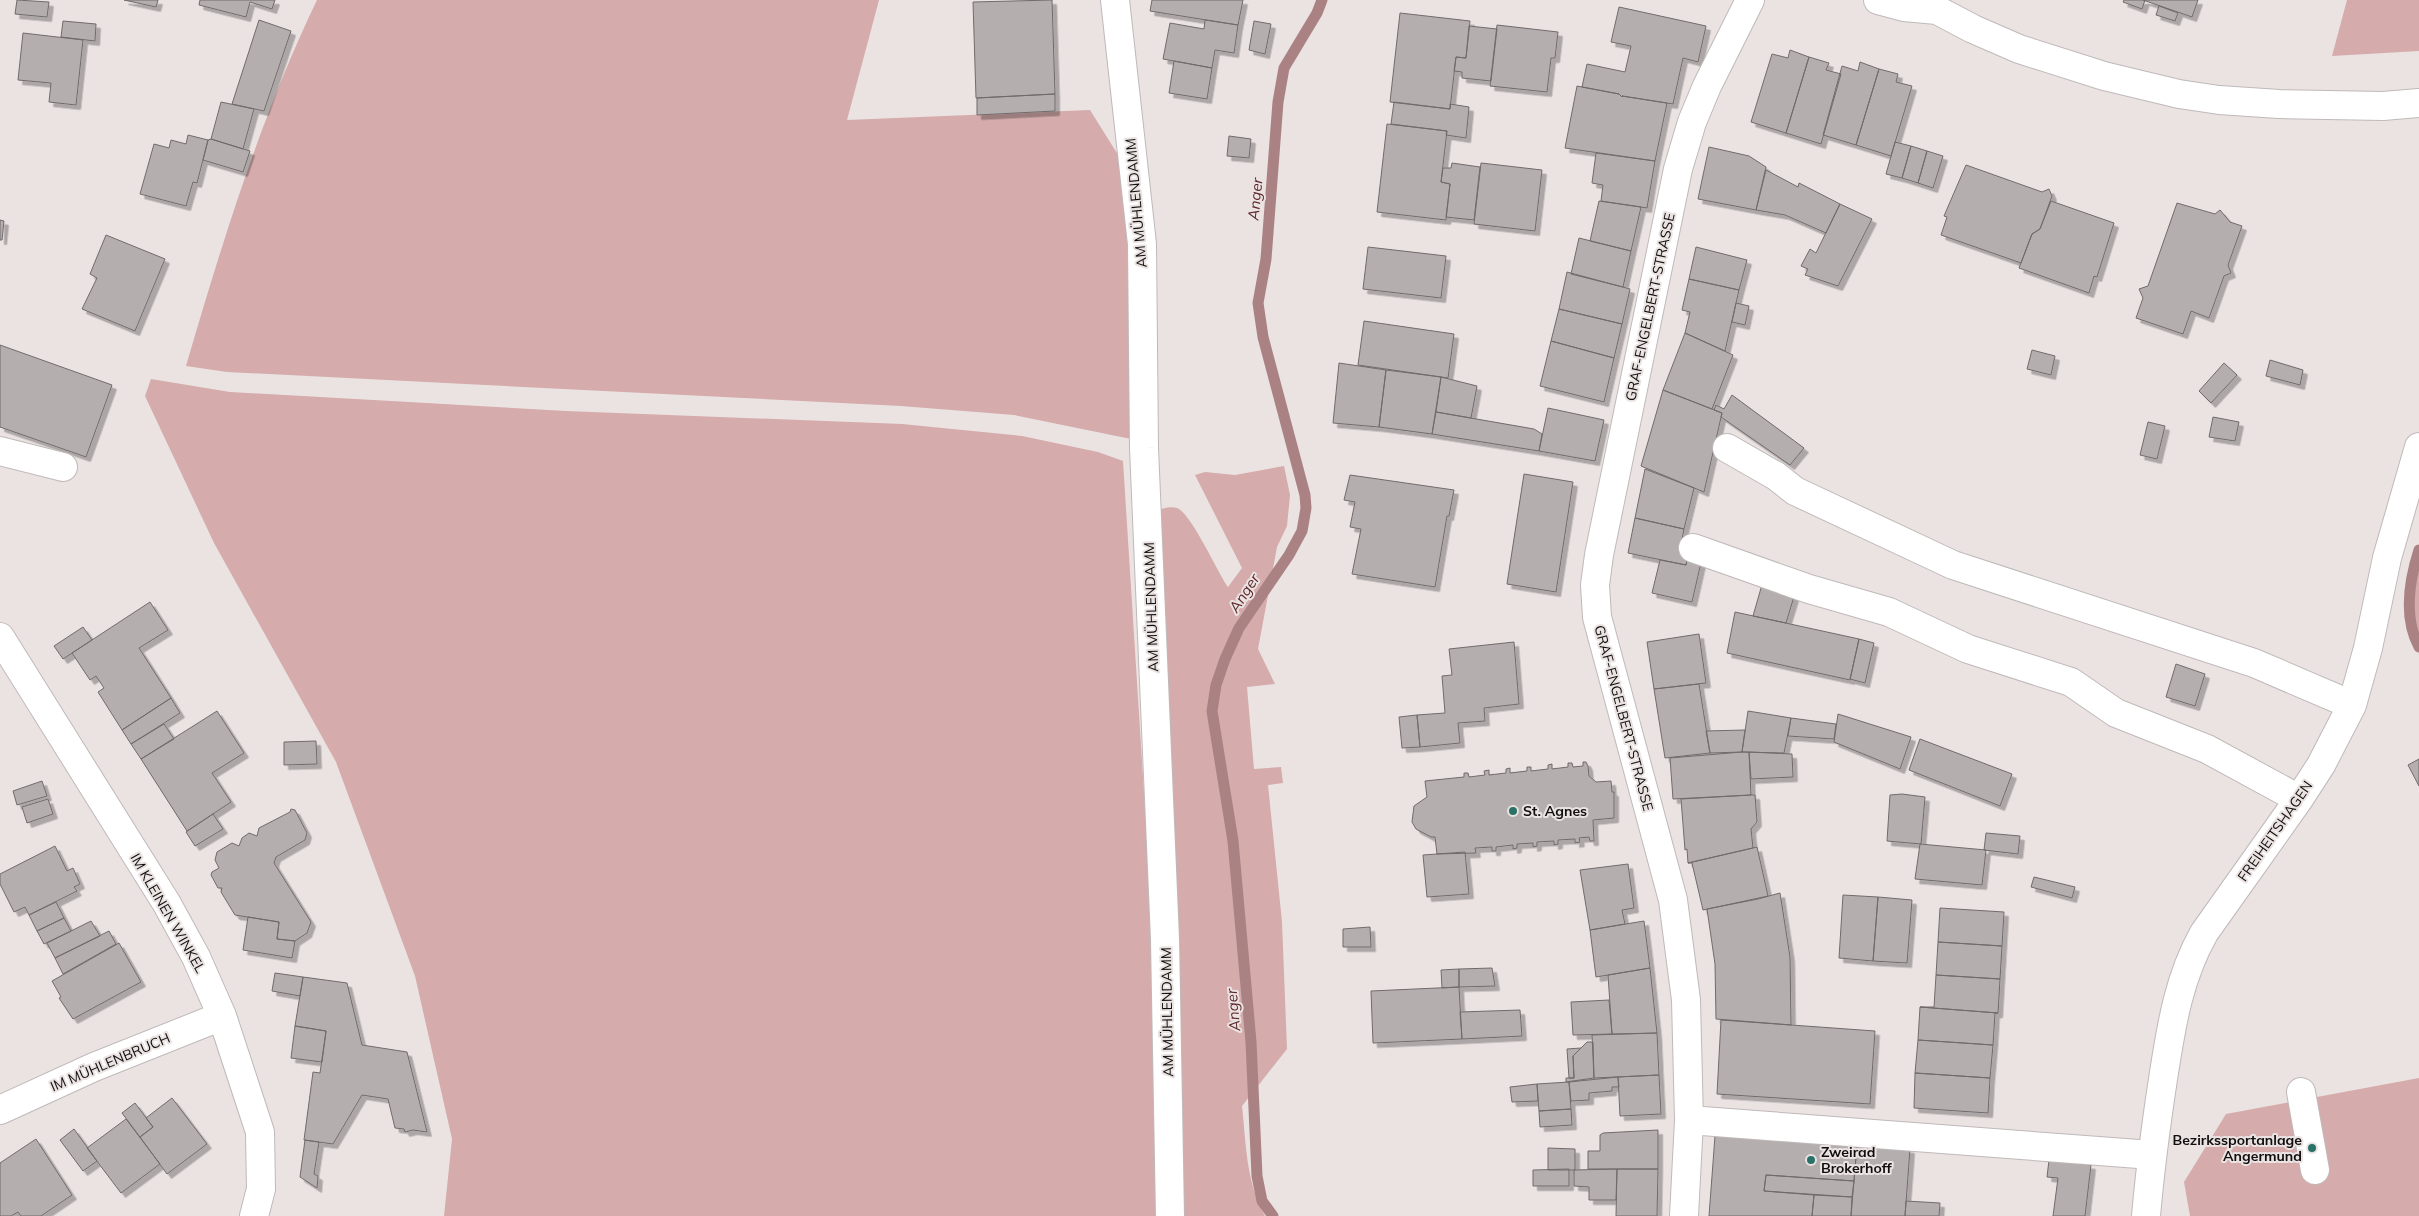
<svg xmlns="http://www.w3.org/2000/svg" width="2419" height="1216" font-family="Mulish,sans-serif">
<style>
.green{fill:#d5abab}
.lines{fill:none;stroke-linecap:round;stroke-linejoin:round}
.stream{stroke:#ab8283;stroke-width:11}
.building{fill:#b5aeae;stroke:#716b6b;filter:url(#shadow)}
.minor-casing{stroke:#c0b9b9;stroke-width:30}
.major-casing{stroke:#c0b9b9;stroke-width:30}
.minor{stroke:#fff;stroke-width:28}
.major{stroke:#fff;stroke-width:28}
.poi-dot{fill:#2a7167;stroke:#eae3e2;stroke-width:2}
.labels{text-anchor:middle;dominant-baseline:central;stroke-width:4;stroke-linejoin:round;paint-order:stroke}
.street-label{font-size:14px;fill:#100e0e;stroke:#eae3e2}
.poi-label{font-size:14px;font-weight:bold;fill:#100e0e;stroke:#eae3e2;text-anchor:start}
.water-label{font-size:15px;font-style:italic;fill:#5e272b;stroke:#eae3e2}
</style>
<defs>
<filter id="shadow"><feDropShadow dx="4.5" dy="4.5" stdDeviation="0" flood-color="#0004"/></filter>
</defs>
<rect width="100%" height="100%" fill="#eae3e2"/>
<path class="green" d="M317,0H879L847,120L1090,110L1125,166L1134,385L1131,439L1014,415L901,406L227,372L186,366C222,243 261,116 317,0Z
M2347,0H2419V51L2332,56Z
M151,379L230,392L566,411L902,424L1022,436L1098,452L1123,461L1152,919L1160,1216H444L452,1139L415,976L336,762L214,543L145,396Z
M1284,466L1290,495L1287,526L1277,547L1258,649L1275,684L1247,687L1254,769L1281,767L1283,783L1268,785L1282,922L1287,1049L1242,1106C1246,1143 1246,1182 1265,1216H1180L1158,510C1164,508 1170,506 1177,508C1191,513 1217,571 1228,587L1242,568L1195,475L1205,472L1235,475Z
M2419,559V640C2407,615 2411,584 2419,559Z
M2419,1078V1216H2190L2184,1182L2226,1114Z"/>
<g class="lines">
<path class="stream" d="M2419,550C2409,581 2403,617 2419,647
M1273,1216L1262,1201L1257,1176L1251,1042L1233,841L1212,711L1216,685L1225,659L1239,628L1289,555L1302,531L1306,508L1305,495L1263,337L1258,303L1266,259L1278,102L1284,68L1317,13L1322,0"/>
</g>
<path class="building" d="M17,0L49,2L47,17L15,14Z
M124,0H158L156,7Z
M200,0H275L272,9L250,2L246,17L199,5Z
M1052,0L1055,94L976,98L973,2Z
M1152,0H1243L1238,25L1150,11Z
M2124,0H2145L2142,9L2123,2Z
M2143,0H2198L2192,17Z
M2159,6L2178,13L2175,21L2156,15Z
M1619,7L1706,26L1698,62L1683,58L1673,104L1622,96V97L1619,94L1582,87L1587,64L1625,72L1631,46L1611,42Z
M1400,13L1470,21L1466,58L1456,57L1450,109L1390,102Z
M259,20L291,31L264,111L232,104Z
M1205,20L1238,25L1234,53L1215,50L1212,68L1163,59L1170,23L1204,29Z
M63,21L96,24L95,41L61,37Z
M1254,21L1271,24L1265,54L1249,50Z
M1497,25L1558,32L1555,58H1551L1547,92L1490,86Z
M1469,26L1497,29L1491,81L1462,78V72L1454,71L1456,57L1466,58Z
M23,33L83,40L76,105L49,102L51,83L18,80Z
M1790,50L1809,57L1786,133L1751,122L1772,54L1788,58Z
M1809,57L1829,63L1826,70L1841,74L1821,144L1786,133Z
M1174,61L1212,68L1207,99L1169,93Z
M1860,62L1879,69L1856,145L1823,135L1842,66L1858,71Z
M1879,69L1898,74L1896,82L1912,86L1891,156L1856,145Z
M1577,86L1619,94L1622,97V96L1667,103L1655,161L1565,148Z
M1055,94V111L977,115V98Z
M221,102L254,109L243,149L211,139Z
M1394,102L1450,109V104L1469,107L1466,138L1446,135L1447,131L1391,124Z
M1387,124L1447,131L1441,182L1450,184L1446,220L1377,212Z
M188,135L208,140L197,183L193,182L186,206L140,194L154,144L169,148L171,140L186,144Z
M1229,136L1251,139L1249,158L1227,156Z
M211,139L250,151L243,172L203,160L208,140Z
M1895,142L1911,146L1902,178L1886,174Z
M1911,146L1927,151L1918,183L1902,178Z
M1709,147L1749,156L1766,167L1756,210L1698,199Z
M1927,151L1943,156L1933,188L1918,183Z
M1596,153L1655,161L1647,208L1601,201L1603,185L1592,183Z
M1452,163L1480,167L1474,220L1446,217L1450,184L1441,182L1443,168H1451Z
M1481,163L1542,170L1535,231L1474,224Z
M1966,165L2042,192L2049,189L2052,196L2040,229L2032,234L2021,263L1941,235L1947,217L1944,216Z
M1766,170L1798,187L1799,183L1840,204L1826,233L1785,215L1756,210Z
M1599,201L1641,207L1631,251L1590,241Z
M2051,201L2114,223L2097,277L2094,276L2089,293L2019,268L2032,234L2040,229Z
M2177,203L2215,214L2220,210L2230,222L2242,226L2228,265L2231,273L2224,276L2209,318L2191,311L2183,334L2136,318L2143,298L2139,289L2148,286Z
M1840,204L1872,219L1838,286L1805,275L1808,269L1801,266L1810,249L1816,253Z
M0,220L4,221L2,240H0Z
M106,235L165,259L135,331L82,309L97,278L90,274Z
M1579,238L1631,251L1623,287L1571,274Z
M1368,247L1446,256L1441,298L1363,289Z
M1696,247L1747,260L1739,290L1689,279Z
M1567,272L1630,289L1622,324L1559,309Z
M1689,279L1739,290L1725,351L1685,333L1690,312L1682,310Z
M1736,303L1749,306L1745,325L1732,322Z
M1559,309L1622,324L1614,358L1551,341Z
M1364,321L1454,334L1448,378L1358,365Z
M1685,333L1733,355L1712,409L1663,390Z
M1551,341L1614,358L1604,402L1540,386Z
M0,345L112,385L86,457L0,427Z
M2032,350L2055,356L2051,375L2027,369Z
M2270,360L2303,370L2300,385L2266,376Z
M1339,363L1386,370L1379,427L1333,423Z
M2224,363L2237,375L2211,403L2199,391Z
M1386,370L1441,377L1432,434L1379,427Z
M1441,377L1477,386L1471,418L1436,412Z
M1663,390L1722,413L1704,492L1641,466Z
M1732,395L1804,448L1790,465L1721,417L1722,413L1714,410L1716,405L1724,409Z
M1548,408L1604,420L1595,461L1539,451Z
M1436,412L1534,429L1542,434L1539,451L1432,434Z
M2213,417L2239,422L2235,441L2209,437Z
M2148,422L2165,426L2157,459L2140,455Z
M1645,469L1694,488L1684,529L1635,518Z
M1524,474L1573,482L1556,592L1507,584Z
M1350,475L1454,490L1449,516H1447L1435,587L1352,574L1361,529L1350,527L1355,502L1344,500Z
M1635,518L1684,529L1680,549L1688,555L1686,565L1628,553Z
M1688,555L1702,558L1692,602L1652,593L1660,560L1686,565Z
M1763,581L1796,590L1786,623L1753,616Z
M150,602L168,630L139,648L171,698L122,730L98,692L104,688L96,676L90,680L72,653Z
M1735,612L1859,639L1850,680L1727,653Z
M83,627L92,640L63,659L54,646Z
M1699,634L1706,683L1654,689L1647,642Z
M1859,639L1874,643L1865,683L1850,679Z
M1514,642L1519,704L1484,708L1485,721L1458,723L1460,743L1420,747L1417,715L1445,713L1442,676L1452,675L1449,649Z
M2176,664L2205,674L2195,706L2166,697Z
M1699,684L1710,753L1665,758L1654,689Z
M171,698L180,713L131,744L122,730Z
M217,711L244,753L212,773L231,802L187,831L141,759Z
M1748,711L1791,718L1784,753L1742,752Z
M1838,714L1911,737L1900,769L1834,742Z
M1417,715L1420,747L1402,748L1399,717Z
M1791,718L1836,724L1834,739L1788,736Z
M164,724L174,739L141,759L131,744Z
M1745,730L1742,752L1710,753L1706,731Z
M1920,739L2012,774L2000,806L1909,770Z
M316,741L317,764L284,765V742Z
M1742,752H1749L1751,795L1673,799L1670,758Z
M1749,752L1792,754L1793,777L1751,779Z
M2419,759V786L2408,765Z
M1583,762H1586L1588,766L1589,776L1596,782L1611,781L1612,792H1614V818L1593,820L1594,841H1590L1589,837L1579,838L1580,842L1575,843V839L1558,840V844L1554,845V841L1537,842V846L1533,847V843L1517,844V848L1513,849V845L1496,847V851H1492V847L1475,848L1476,853L1437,854L1435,837H1431L1416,829L1412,822L1414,806L1427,797L1425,781L1464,777V773H1468L1469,777L1485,775L1484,771L1489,770V775L1506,773V769L1510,768V773L1527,771V767H1531V771L1548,769V765L1552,764V769L1568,767V763H1572L1573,767L1583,766Z
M42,781L47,796L17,805L13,791Z
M1902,794L1925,797L1921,844L1887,841L1890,795Z
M1751,795H1755L1757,822L1751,829L1753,848L1688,863L1687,849L1685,850L1681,799Z
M48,799L53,814L27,823L22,807Z
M291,809L295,810L307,833L305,840L276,857L274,863L311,922L307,933L295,941L277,939L279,922L235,915L221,892L222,888H218L211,875L212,872L219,868L215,860L217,852L232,843L239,846L242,838L249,833L257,836L259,828L290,812Z
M213,814L223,829L195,846L186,832Z
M1986,833L2020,836L2018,854L1984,850Z
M1920,844L1986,850L1982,885L1915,879Z
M55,846L67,871L73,868L80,884L74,887L77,891L29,915L25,907L14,912L0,884V874Z
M1757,847L1768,896L1703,910L1692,863H1688Z
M1465,852L1469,894L1427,897L1423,855Z
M1628,864L1634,908L1622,910L1625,924L1590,930L1580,870Z
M2034,877L2075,887L2072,898L2031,887Z
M1780,893L1790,957L1791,1025L1716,1019L1715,964L1707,909L1758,899Z
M1843,895L1878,897L1873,961L1839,958Z
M1878,897L1912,900L1907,963L1873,961Z
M56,902L64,918L37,931L29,915Z
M1940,908L2004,912L2002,946L1938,942Z
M248,917L279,922L277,939L295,941L292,958L243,950Z
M64,918L71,931L44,944L37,931Z
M91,921L100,936L55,958L47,943Z
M1644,921L1650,968L1596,977L1590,930Z
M1370,927L1371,947H1343V929Z
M109,931L116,944L63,974L55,958Z
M1938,942L2002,946L2000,979L1936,975Z
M119,943L141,982L73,1019L59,998L61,997L52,981Z
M1492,968L1495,986L1459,987V969Z
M1650,968L1657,1033L1612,1034L1608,975Z
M1459,969V987L1442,988L1441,970Z
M275,973L303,977L300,996L272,991Z
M1936,975L2000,979L1998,1013L1920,1007H1934Z
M303,977L347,983L362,1045L407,1052L427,1132L413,1130L405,1132L404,1129L395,1128L388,1099L362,1095L333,1144L304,1140L313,1072L320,1073L326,1031L295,1026Z
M1459,987L1462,1039L1373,1043L1371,991Z
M1609,1000L1612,1034L1573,1035L1571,1002Z
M1920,1007L1998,1013H1995L1993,1045L1918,1040Z
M1520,1010L1522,1036L1462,1039L1460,1012Z
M1721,1020L1875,1031L1870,1104L1717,1094Z
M295,1026L326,1031L322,1062L291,1058Z
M1657,1033L1659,1075L1594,1078L1592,1035Z
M1918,1040L1993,1045L1990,1078L1915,1073Z
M1587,1042H1593L1594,1078L1566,1082V1078H1574L1573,1056Z
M1581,1048L1573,1056L1574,1078H1569L1567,1049Z
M1915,1073L1990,1078L1988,1113L1914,1108Z
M1659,1075L1661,1114L1620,1116L1618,1077Z
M1618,1077L1619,1087H1612V1091L1589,1093V1100L1571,1101L1569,1082Z
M1569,1082L1571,1109L1539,1111L1537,1084Z
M1537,1084L1538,1101L1512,1102L1510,1087Z
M172,1098L207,1144L167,1174L140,1137L153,1127L146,1118Z
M135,1103L153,1127L140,1137L122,1113Z
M1571,1109L1572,1125L1540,1127L1539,1111Z
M126,1119L160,1164L121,1193L87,1148Z
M74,1129L97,1161L83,1171L60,1140Z
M1658,1130V1169H1588V1151H1600V1135L1603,1133Z
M1715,1136L1857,1145L1854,1181L1766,1175L1764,1191L1814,1195L1812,1216H1709Z
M36,1139L72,1195L41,1216H21L18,1212L11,1216H0V1163Z
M305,1140L319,1142L314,1174L318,1176L317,1188L300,1177Z
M1857,1145L1910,1149L1905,1216H1851Z
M1548,1148L1575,1149V1170H1548Z
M2049,1160L2091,1165L2085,1216H2053L2058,1178L2047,1177Z
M1569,1169V1186H1533V1170Z
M1617,1169H1658L1657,1216H1616Z
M1617,1169L1616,1200H1589V1187L1574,1186V1170Z
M1766,1175L1854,1181L1852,1197L1764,1191Z
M1814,1195L1852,1197L1851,1216H1812Z
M1906,1201L1940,1203L1939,1216H1905Z"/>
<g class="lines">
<defs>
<path id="minor" d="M1115,0L1142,244L1144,448L1165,939L1170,1216
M1727,448L1776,476L1795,491L1953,565L2254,663L2352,705
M0,451L63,467
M1693,548L1809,589L1889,612L1968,649L2071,682L2116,713L2207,749L2299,799
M0,637L167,904L196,957L222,1016L260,1132L261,1189L254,1216
M2301,1092L2315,1170
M0,1110L94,1067L222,1016
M1689,1120L2152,1155
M1684,1216L1689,1120L1686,1000L1673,900L1597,617L1595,585L1599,555L1678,169L1692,122L1707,86L1750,0
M2146,1216C2150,1170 2156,1125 2163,1079C2171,1028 2178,979 2204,933L2299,799L2321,765L2352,705L2368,648L2387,558L2419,447"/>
<path id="major" d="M1878,0L1904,7L1937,10L1973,29L2019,49L2104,76L2179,94L2219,100L2279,104L2383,106L2419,103"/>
</defs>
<use href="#minor" class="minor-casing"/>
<use href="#major" class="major-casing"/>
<use href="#minor" class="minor"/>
<use href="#major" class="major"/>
</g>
<g class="poi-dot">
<circle cx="1513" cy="811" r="5"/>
<circle cx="2312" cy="1148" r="5"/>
<circle cx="1811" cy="1160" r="5"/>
</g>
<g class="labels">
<g class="street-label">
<text transform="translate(1136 203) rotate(-95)">AM MÜHLENDAMM</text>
<text transform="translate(1650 307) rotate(-78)">GRAF-ENGELBERT-STRASSE</text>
<text transform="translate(1151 607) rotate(-92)">AM MÜHLENDAMM</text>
<text transform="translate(1624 718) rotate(75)">GRAF-ENGELBERT-STRASSE</text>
<text transform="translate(2275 831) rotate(-55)">FREIHEITSHAGEN</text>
<text transform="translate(168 913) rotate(60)">IM KLEINEN WINKEL</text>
<text transform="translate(1167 1012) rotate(-91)">AM MÜHLENDAMM</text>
<text transform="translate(110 1062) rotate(-23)">IM MÜHLENBRUCH</text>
</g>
<g class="poi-label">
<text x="1523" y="811">St. Agnes</text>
<text x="2302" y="1140" text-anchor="end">Bezirkssportanlage<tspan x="2302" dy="16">Angermund</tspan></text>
<text x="1821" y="1152">Zweirad<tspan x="1821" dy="16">Brokerhoff</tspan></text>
</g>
<g class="water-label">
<text transform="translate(1255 199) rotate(-84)">Anger</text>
<text transform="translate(1244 593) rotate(-57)">Anger</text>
<text transform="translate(1233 1010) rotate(-95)">Anger</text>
</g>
</g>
</svg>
